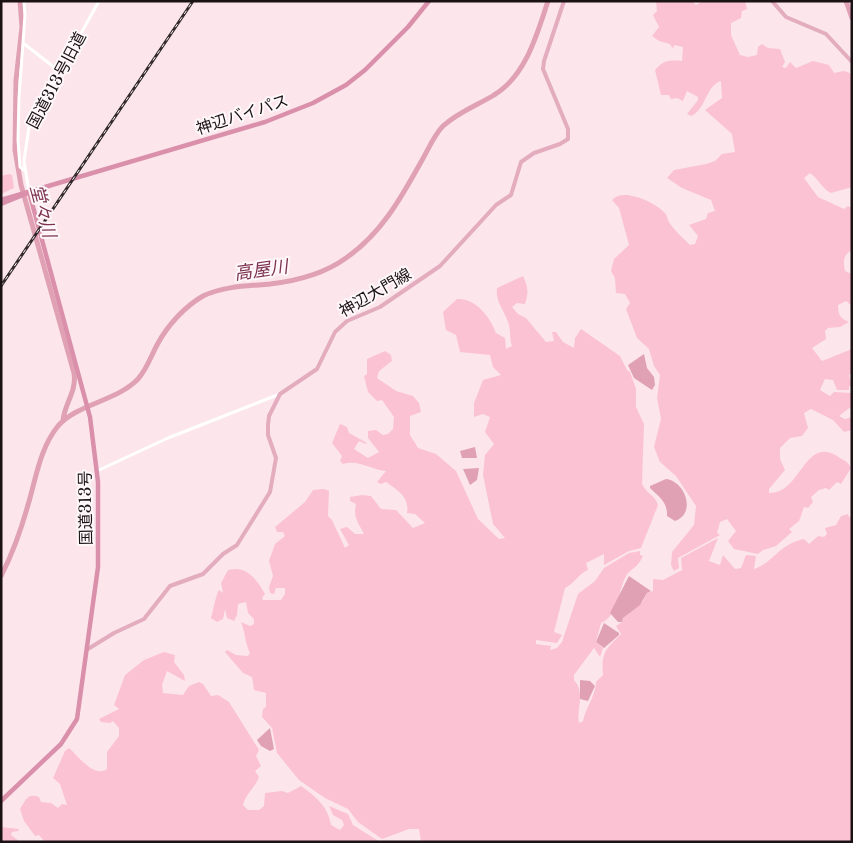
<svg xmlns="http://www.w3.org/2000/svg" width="853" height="843" font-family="'Libre Baskerville','Noto Sans JP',serif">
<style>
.green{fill:#fbc2d3}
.water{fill:#e0a1b5}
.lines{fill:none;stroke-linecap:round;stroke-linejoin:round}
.river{stroke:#e0a1b5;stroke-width:5}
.tertiary{stroke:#fff;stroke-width:3}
.primary{stroke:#e3acbf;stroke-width:4}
.trunk{stroke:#da90aa;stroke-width:4.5}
.rail-casing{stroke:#33292c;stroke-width:3}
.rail{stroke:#fef8fa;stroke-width:1;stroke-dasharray:4;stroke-linecap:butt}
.labels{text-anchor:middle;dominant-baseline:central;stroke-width:4;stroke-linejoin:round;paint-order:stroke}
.street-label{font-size:16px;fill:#1b1215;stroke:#fef8fa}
.water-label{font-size:18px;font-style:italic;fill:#7d324f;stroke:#fef8fa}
</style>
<rect width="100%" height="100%" fill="#fce6ec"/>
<path class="green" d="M656,1H692L696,5L703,1H745L747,9L742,11L741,18L731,23V35L740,55L748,57L757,55L758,47L762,44L768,48L780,49L785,62L782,67L786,68L790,62L796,68L813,61L829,65L834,73L844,71L850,73L852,77V187L831,193C821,188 819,179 810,173L804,178L818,197L844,209L848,206L852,208V250C843,255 843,261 845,271L852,274V306L846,301L838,305C838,315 840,318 849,322L840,327L828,328L825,331L826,339L812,348L822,361L852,349V373L849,375L852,386H849V390H837L833,380L825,379L820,390L830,396L834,392L852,393V406L839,416L845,419L852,417V430L844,432L833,420L811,409L804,413L808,428L802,436L790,438L780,448V459L785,470L769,489V493C801,494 804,436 837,456C844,461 848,461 851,468L841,484L837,482L829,490L826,488L819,490L811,497L813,502L808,508L804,507L799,521L789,529L792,532L776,546L763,550L758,554L734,549L728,541L736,531L727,519L720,522L717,533L720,535L678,558L679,568L674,571L671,565L672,552L694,525L696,506L676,476L660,462L654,447L661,419L657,398L660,375L654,366L649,349L637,338L626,309L630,303L625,294L616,293L615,278L611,271L614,259L629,245L619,208L612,200C623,187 654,202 664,212C667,214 667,219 669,222C674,230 683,238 690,245L695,244L698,236L689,225L706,219L708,213L715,211L711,200L682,188L667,178L674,170L706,164L715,161L722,154L735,152L732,134L705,110L722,98L721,81C706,85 706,110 691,116L687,114L698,100V97L687,91L683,101L677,98L671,99L669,95H661L655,70C664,60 669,60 682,61L683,47L674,45L673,49L670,44L659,41L652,36L659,27L653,15L657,11Z
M9,174L12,175L14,188L1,194V176Z
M523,276C528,287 529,292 525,304L517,303L512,307L518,314L526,318L546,342L554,341L552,332H556L563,342L574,348L575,338L581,329L620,356L627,370L630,372L636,389V407L644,424L642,484C646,493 655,495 658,505L641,548L629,551L604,565V554L586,563L588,570C578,574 575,583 565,588L554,632L562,635L557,643L536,640V644L551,646L550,650L557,648L562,642L578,594L595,581L604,568L629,553L640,551V555L643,556C637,569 631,568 626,576C618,591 618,616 601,623L596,642L603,648L600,657L594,648L574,675V680C586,693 576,709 579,723L583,721C586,707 596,695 596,682L603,675C601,652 606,649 621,634L616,626L622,622L623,618L643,601L647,593L653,591V579L663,580L682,570L681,558L718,538L709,561L720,565L723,555L735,569L741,568L746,555L756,556L754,569C773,563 779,544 804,539L809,544L818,536L824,537L827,534L825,528L836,525L841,516L848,514L849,517L852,516V842H421L419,829H409L382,839L358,822L348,809L325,798L299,780L277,753L272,728L262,717L263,709L266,707V693L254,690L252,677L243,673L225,652L227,650L236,655L248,656L250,653C245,643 245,632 241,622L250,626L254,624V619L248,613L246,602L238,604L237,615L234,621L227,618L225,609L223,619L217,622L211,618C213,612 216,594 219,590L223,593L221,583L228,570C247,565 257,580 265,594L262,598L263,600H281L285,594V588H276L274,594L270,593L269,587L273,576L269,561L275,544L285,536L283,532H277L275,527L305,502L313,490L324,489L329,491L328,516L332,520L345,548L349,545L340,529L347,527L355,534H364C358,522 353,518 356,504L350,501V497L362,495L371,496L381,509L396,510L413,528L425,523L415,514L407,513C410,497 397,490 386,482L381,484L377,482L386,471C372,470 358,459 343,464L340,461L342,456L332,443L340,424L347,427L349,433L367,443L366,444L359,441L354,449L368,458L379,452L368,438V431L376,430L383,435L388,434L393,429L394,417L382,400L377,401L368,392L364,376L367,374V359L385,351L391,355L392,361L379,371L377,378L396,391L413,396L419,403L421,412L410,416V435L418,448L436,454L456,471L478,519L499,539L505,538L493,524L483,475L485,455L494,444L485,432L490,417L483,414L474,417V403L483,380L501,375L493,367L490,355L460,352L456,335L446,330L443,312L457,299C476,298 490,317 496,333L505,338L506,349L512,346C509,338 511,329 508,322C504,310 495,301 497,288Z
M164,652L175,655L174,662L184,675L185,681L167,671L162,685L163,693L183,695L189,686L199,682L203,684L211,696L218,695L229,702L259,750L256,756L261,766L255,771L259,777C255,788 246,793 243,805L248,810H259L264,806L265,793L282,791L288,793L301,786C316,797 328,806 331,825L340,830L344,825L342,820L333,815L329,806L348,814L353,825L380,842H45L39,835L35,836L24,821L20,809C26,800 27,793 39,797L41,802L51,803L58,808L62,804L67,805L60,784L53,778L65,751L69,748C79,757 94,778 107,769V752L119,736V728L113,721L110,723L101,722L99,719L119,709L114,705L125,675L144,660Z
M1,827L19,829L18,831L12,832L11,835L20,842H1Z"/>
<path class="water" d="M644,354L647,368L654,377L655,385L652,390L634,378L628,365Z
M475,447L477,458H462L460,451Z
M479,468L477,480L470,485L463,469Z
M666,479C685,481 697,513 675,521L667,516C668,502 658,496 650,488V486Z
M629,576L651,591L647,593L640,605L623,618L622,622H618L610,613Z
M604,623L619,633V635L604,648L596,642Z
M580,680L590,681L595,686L588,701L580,699Z
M270,728L274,749L270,751L261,746L257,740Z"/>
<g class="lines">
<path class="river" d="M20,1L22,27L16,80L15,150L21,185L74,373C77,392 64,404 63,421
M846,1L852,18
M1,576C13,553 21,530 28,505C36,478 40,448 58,426C77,404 117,401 138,379C147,369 151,356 157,345C167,326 184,307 203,296C224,286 248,286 270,284C296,281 324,274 346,258C381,234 401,198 421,162C428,150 434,135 443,126C458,112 478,105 494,95C526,76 537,34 548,1"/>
<path class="tertiary" d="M24,1L25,15L19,97L18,140L20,167L24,170
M23,43L59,71
M29,192L24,161L29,127L99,1
M97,471L168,438L280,394"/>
<path class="primary" d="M772,1L786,17L826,34L852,62
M88,649L114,633L144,619L170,586L203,574L223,554L237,545L270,492L276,458L268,435V425L269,416L280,394L317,369L335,332L347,321L380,307L440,266L496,205L511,195L521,162L534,153L560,144L568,139V129L543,69L544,61L564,1"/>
<path class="trunk" d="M1,200L265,122L313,103L346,85L365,70L408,27L429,1
M1,204L28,193
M1,801L61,744L77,719L98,567V482L90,417L29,192"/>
<defs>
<path id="rail" d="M1,286L193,1"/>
</defs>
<use href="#rail" class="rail-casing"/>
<use href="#rail" class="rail"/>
</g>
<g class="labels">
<g class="street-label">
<text transform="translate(56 80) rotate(-62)">国道313号旧道</text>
<text transform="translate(242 114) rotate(-18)">神辺バイパス</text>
<text transform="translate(375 292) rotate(-30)">神辺大門線</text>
<text transform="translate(85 508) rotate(-91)">国道313号</text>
</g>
<g class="water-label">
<text transform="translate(43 211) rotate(75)">堂々川</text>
<text transform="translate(261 270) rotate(-8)">高屋川</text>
</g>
</g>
<rect width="853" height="843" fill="none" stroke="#1b1215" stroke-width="5"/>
</svg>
